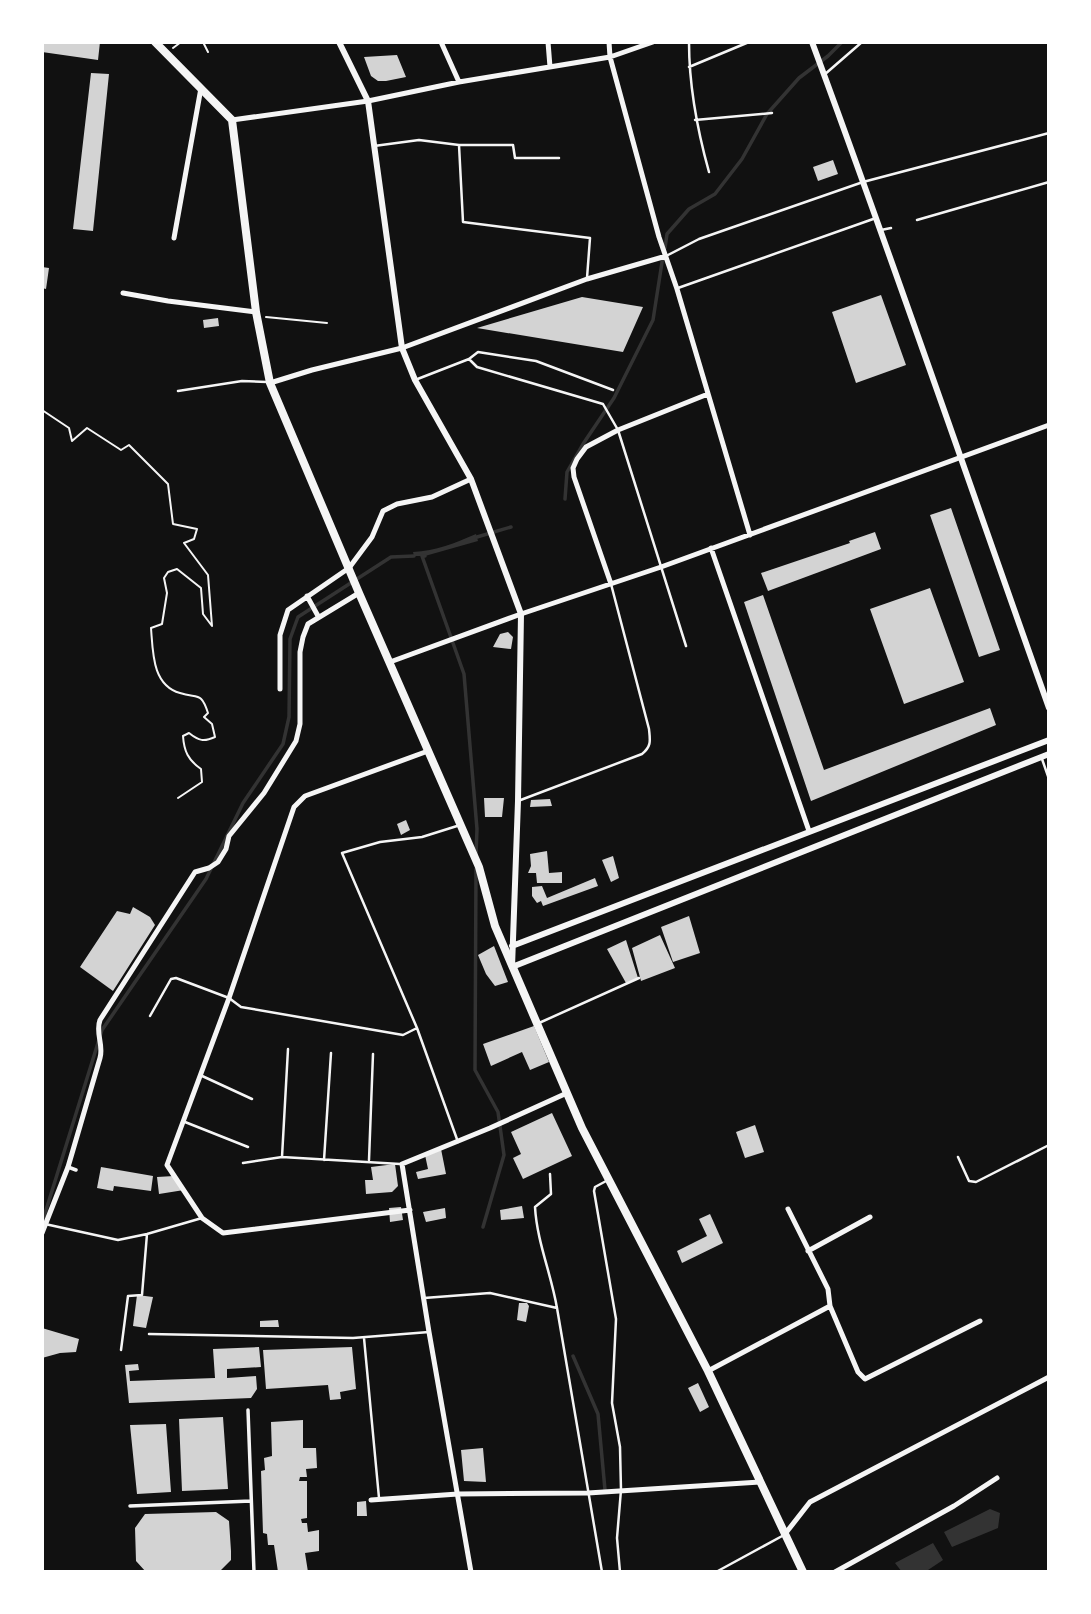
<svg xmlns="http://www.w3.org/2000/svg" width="1091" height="1614" font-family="'IBM Plex Sans',sans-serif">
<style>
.water{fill:#333}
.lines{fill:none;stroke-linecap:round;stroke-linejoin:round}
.stream{stroke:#333;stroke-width:3.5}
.building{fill:#d3d3d3}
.path{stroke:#f5f5f5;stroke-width:2}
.service{stroke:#f5f5f5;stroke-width:2.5}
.pedestrian{stroke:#f5f5f5;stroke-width:3.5}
.minor{stroke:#f5f5f5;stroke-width:5}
.tertiary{stroke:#f5f5f5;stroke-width:6}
.primary{stroke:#f5f5f5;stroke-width:8}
</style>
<rect width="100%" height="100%" fill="#111"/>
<path class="water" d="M476,534L478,541L425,556H414L413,552C436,551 455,543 476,534Z
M990,1509L1000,1513L998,1528L952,1547L944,1532Z
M933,1543L943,1560L925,1572H902L895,1563Z"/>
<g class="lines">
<path class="stream" d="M665,248L667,234L689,209L715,194L742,159L767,114L799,78L828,56L842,42
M565,499L567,472L583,444L614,398L653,320L663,256
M477,537L511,527
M425,556H422L464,674L477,829L476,854
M476,869L475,1070L498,1112L504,1155L483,1227
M42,1223L102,1030L206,879L243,803L283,744L289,717L290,639L298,617L391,557L414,556
M573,1356L598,1414L605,1490"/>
</g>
<path class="building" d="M42,42H100L98,60L42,52Z
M397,55L406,77L386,81H378L371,76L364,57Z
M91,73L109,74L93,231L73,229Z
M833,160L838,174L818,181L813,167Z
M42,267L49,268L46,289L42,288Z
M881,295L906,365L856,383L832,312Z
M582,297L643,307L623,352L477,328Z
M218,318L219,326L204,328L203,320Z
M951,508L1000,650L979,657L930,515Z
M875,532L881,549L768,591L761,573L850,543L849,541Z
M930,588L964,682L904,704L870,609Z
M763,595L824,770L990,708L996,725L811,801L744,602Z
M508,632L513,637L511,649L493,647L500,634Z
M484,798H504L502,817H485Z
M550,799L552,806L530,807L531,800Z
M406,820L410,830L401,835L397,824Z
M547,851L549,873L562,872V883H537L536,873H528L531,866L530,854Z
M613,856L619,878L611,882L602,860Z
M595,878L598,886L543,906L541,901L537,903L532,896V887L542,886L547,898Z
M133,907L150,917L155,925L113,991L80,967L117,911L130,914Z
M689,916L700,953L673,962L661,927Z
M660,935L675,968L641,981L632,948Z
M626,940L638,978L626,983L607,949Z
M494,946L508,982L495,986L486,974L478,955Z
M534,1026L549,1062L530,1070L522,1052L491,1066L483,1044Z
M552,1113L572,1156L523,1179L513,1158L521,1154L511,1132Z
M755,1125L764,1152L745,1158L736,1132Z
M441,1149L446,1174L418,1179L416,1172L428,1169L425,1155Z
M395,1164L398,1186L392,1192L366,1194L365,1180H373L371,1167Z
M101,1167L153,1176L151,1191L114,1186L113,1191L97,1188Z
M174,1176L184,1190L159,1194L157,1177Z
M522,1206L524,1218L501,1220L500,1210Z
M401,1207L403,1220L390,1222L389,1208Z
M445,1208L446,1218L426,1222L423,1212Z
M710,1214L723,1243L682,1263L677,1251L707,1236L699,1219Z
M137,1295L153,1297L146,1328L133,1326Z
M519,1303H527L529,1306L526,1322L517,1320Z
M278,1320L279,1327H260V1321Z
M42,1328L79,1339L76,1352L60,1353L42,1358Z
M259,1347L261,1367L227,1369V1378L256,1376L257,1389L251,1398L129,1403L125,1365L138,1364L139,1370L129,1371L130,1381L215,1378L213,1349Z
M352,1347L356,1389L340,1392L341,1399L330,1400L328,1385L266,1389L263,1350Z
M698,1383L709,1407L700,1412L688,1388Z
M223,1417L228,1489L182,1491L179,1419Z
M303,1420V1448H316L317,1468L306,1469L307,1477H300L299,1481H307V1518L301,1519L302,1523H307L308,1532L319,1530V1551L305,1553L308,1572H278L274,1545H268L267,1534L263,1533L261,1471L265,1470L264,1458L272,1456L271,1422Z
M166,1424L171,1492L137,1494L130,1425Z
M483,1448L486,1482L464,1481L461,1450Z
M366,1501L367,1516H357V1502Z
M216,1512L229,1521L231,1551V1560L219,1572H146L136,1561L135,1528L145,1514Z"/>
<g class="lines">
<path class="path" d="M203,42L208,52
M173,48L181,42
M266,317L327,323
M42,410L69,428L72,441L87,428L121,450L129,445L168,484L173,524L197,529L194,539L184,543L208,575L212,626L203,614L201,588L177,569L168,572L164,578L167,593L162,624L151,628C153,652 152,685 180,693C198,699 201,691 208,713L204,717L212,724L215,737C204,742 199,741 189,733L183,736C184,751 188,760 201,769L202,782L178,798"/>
<path class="service" d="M689,42C689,87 697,129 709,172
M689,67L749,42
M824,75L862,42
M695,120L772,113
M459,145L463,222L590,238L587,278
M374,146L419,140L459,145H513L515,158H559
M917,220L1049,182
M881,230L891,228
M666,256L699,239L863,182L1049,133
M678,288L876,218
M469,359L478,352L536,361L613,390
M415,380L469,359L477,367L603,404L618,430L686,646
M178,391L242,381L267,382
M1042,759L1049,779
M518,801L642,754C652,746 650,740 649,729L611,584
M457,826L422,837L380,842L342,853L417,1028L458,1142
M150,1016L171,979L176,978L229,998L241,1007L403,1035L417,1028
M539,1023L639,978
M200,1075L252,1099
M185,1122L248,1147
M282,1157L288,1049
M958,1157L969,1181L976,1182L1049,1145
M324,1160L331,1053
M369,1160L373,1054
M243,1163L282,1157L400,1164
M550,1174L551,1194L535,1207C537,1242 551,1273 557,1308
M608,1180L595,1187L594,1191L616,1319L612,1403L620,1447L621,1490L617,1538L620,1572
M45,1224L118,1240L147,1234L202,1218
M424,1298L490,1293L557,1308L602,1572
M149,1334L353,1338L429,1332
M364,1338L379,1498
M121,1350L128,1296L142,1295L147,1234
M716,1572L784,1535"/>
<path class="pedestrian" d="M68,1167L76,1170
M248,1410L254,1572
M130,1506L251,1501"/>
<path class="minor" d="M441,42L459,82
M548,42L550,67
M609,42L610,57L659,237L677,289L750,535
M232,120L368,101L459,82L610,57L653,42
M174,238L201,88
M123,293L168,301L256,312
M270,383L312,370L402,348L587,279L666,256
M711,548L809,831
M611,584L574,477L573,468L577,459L586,447L618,430L708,394
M307,596L318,616
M390,662L521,614L661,567L1049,425
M280,689V635L288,610L349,568L372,537L383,511L397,504L432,497L471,479
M788,1209L828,1289L830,1306L858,1372L865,1379L980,1321
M410,1210L223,1233L202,1218L167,1165L229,998L294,807L305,796L428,751
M42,1233L68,1167L100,1058C104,1045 95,1033 100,1020L195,872L209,868L218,862L226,849L229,836L264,793L296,741L300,724V652L303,637L308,624L359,593
M808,1251L870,1217
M708,1371L830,1306
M371,1500L458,1494L588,1493L760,1482
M785,1534L810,1502L1049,1377
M471,1572L429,1332L402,1164L490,1128L567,1093
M835,1572L954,1506L997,1478"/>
<path class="tertiary" d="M339,42L368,101L402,348L415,380L471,479L521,614L518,801L512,967L1049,754
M812,42C894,263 970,486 1049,708
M512,946L1049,740"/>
<path class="primary" d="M155,42L232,120L256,312L270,383L359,593L479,867L495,926L582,1128L708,1371L803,1572"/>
</g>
<rect width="1091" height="1614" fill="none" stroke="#ffffff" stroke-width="88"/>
</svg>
